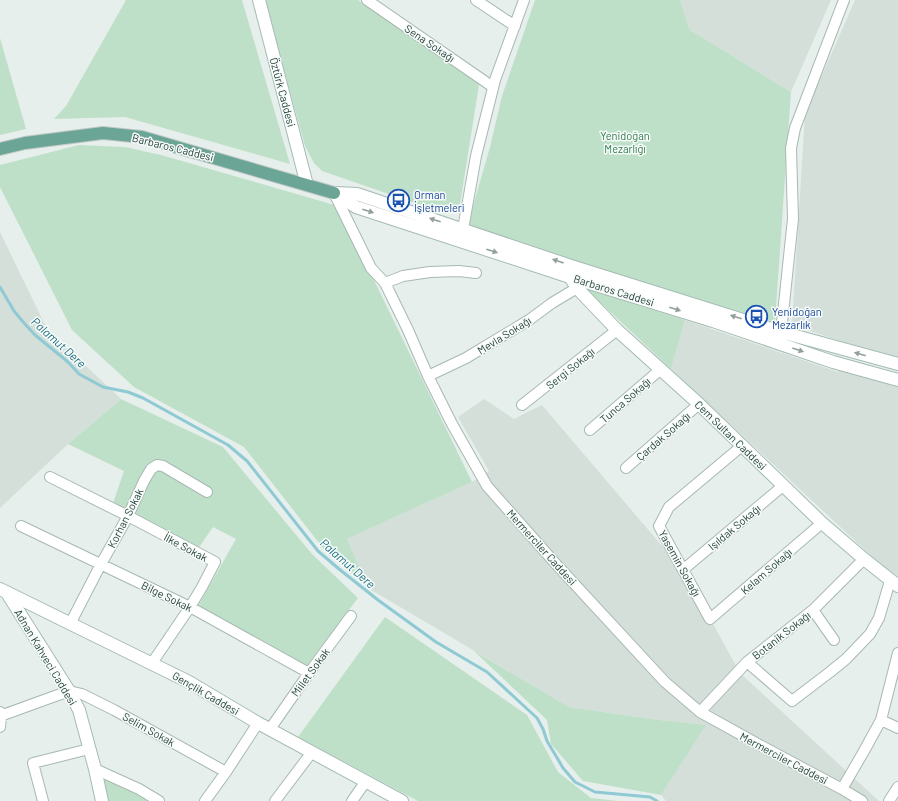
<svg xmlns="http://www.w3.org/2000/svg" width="898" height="801" font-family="Barlow,sans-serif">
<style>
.built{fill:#d4dfda}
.green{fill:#bfe0c8}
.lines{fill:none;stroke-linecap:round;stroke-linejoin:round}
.stream{stroke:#8ec9d4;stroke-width:3}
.street-casing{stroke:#a8b8b2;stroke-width:12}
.secondary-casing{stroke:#a4bbb3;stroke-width:14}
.primary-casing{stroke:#c2cac8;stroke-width:14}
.street{stroke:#fff;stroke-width:10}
.secondary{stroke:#fff;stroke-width:12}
.primary{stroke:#6aa596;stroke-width:12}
.oneway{fill:#92a09c}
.labels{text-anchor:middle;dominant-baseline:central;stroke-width:3;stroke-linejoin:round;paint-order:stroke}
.street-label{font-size:11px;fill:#24423a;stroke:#f7fbf9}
.park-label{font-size:11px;fill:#2d7a4b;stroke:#f7fbf9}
.transit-label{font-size:11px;fill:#164399;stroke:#f7fbf9;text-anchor:start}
.water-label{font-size:12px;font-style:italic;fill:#1c6f80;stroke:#f7fbf9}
</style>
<rect width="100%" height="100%" fill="#e6efeb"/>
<path class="built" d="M680,0H831L791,92L690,30Z
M855,0H898V360L792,325L805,114Z
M0,232L47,329L121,399L68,444L0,508Z
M685,320L838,372L839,370L898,384V576L880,564L671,369Z
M484,399L514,419L542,405L685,573L740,673L879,801H666L661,795L705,725L651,719L569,707L368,588L347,539L472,482L489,471L458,417Z"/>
<path class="green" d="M126,0H242L290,164L125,117L54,119L66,106Z
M265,0H358L472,78L479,85L460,204L453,213H444L322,171L314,163L305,146Z
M535,0H680L690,30L791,92L775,322L709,304L467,227L490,147L502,96Z
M0,38L26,129L0,135Z
M79,145L125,147L161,155L338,206L472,482L347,539L368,588L323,548L244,447L134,387L72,330L0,187V165Z
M586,289L685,320L671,369Z
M121,399L223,447L312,554L358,598L305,668L197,608L236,539L213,527L198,549L112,506L124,471L68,444Z
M385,617L527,715L558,772L591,798L618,801H418L298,737Z
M474,651L569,707L651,719L706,725L661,795L583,781L551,744L547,720Z
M102,777L150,801H106Z"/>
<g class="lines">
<path class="stream" d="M0,287L14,311L24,323L35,335L68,362L79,374L103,387L128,392L143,398L228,445L247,461L318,551L339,569L378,600L436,642L487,672L537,718L543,729L547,741L556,756L563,768L575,782L595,792L650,797L657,801"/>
<defs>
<path id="street" d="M367,0L493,87
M476,0L515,26
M334,193L371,268L385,283L408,330L428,376L452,424L487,486L556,564L665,682L700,712L767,749L842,789L862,801
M463,229L476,156L495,80L524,0
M385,283L403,276L430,272L459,271L476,273
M781,332L793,219L791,148L795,128L844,0
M428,376L466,358L529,320L552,303L577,288
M522,405L617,330
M590,430L661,369
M743,445L669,507L659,526L710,619L822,523
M626,468L699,404
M50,477L128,516L215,562L202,587L190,607L152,663
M21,526L190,607L309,673
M684,569L784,485
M813,610L834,640
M70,624L101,564L128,516L144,481L151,469L157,465L163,466L207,492
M747,662L792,701L830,672L846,659L870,634L879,618L890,581
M0,712L1,716L0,727
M700,712L747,662L813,610L864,559
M0,716L69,691L82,694L114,710L226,772
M881,720L898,728
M270,729L309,673L351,616
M95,769L139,789L159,801
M842,789L864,751L881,720L898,653
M43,801L33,763L89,749
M205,801L226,772L258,723
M275,801L312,752
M352,801L366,781
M889,801L898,787"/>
<path id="secondary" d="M259,0L307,185
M334,193L356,207L570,277L713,321L833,362L898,380
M336,193L357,194L574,267L781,332L898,364
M570,277L577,288L617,330L699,404L822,523L864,559L898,586
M0,589L189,682L258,723L402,801
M7,593L69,691L79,710L95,769L102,801"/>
<path id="primary" d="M0,149L25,143L103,133L142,137L334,193"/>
</defs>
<use href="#street" class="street-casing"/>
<use href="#secondary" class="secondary-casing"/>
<use href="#primary" class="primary-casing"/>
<use href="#street" class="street"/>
<use href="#secondary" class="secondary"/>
<use href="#primary" class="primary"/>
</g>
<defs><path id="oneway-solid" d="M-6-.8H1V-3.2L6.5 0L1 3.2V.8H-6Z"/></defs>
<g class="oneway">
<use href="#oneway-solid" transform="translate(368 211) rotate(18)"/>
<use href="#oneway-solid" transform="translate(435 220) rotate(-162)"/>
<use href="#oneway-solid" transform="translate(492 251) rotate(18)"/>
<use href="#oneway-solid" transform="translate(558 261) rotate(-161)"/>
<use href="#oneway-solid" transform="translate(675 309) rotate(17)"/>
<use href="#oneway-solid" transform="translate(736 317) rotate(-162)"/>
<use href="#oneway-solid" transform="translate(798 350) rotate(19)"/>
<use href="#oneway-solid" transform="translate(860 354) rotate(-164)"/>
</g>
<defs>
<symbol id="bus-ring" viewBox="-11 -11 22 22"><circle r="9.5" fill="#f7fbf9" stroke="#1a4fb4" stroke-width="1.5"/><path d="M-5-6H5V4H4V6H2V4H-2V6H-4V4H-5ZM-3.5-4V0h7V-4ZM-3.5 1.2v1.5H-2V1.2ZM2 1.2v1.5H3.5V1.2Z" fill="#1a4fb4"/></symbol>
</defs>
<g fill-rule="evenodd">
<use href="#bus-ring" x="386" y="188" width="25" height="25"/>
<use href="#bus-ring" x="744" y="304" width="25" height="25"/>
</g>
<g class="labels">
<g class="street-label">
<text transform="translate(430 43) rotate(34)">Sena Sokağı</text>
<text transform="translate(283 92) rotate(75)">Öztürk Caddesi</text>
<text transform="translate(173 147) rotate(14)">Barbaros Caddesi</text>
<text transform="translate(614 290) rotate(17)">Barbaros Caddesi</text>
<text transform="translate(504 335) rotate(-32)">Mevla Sokağı</text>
<text transform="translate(570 368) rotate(-39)">Sergi Sokağı</text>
<text transform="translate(625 400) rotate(-41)">Tunca Sokağı</text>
<text transform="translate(731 435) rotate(44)">Cem Sultan Caddesi</text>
<text transform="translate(663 436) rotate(-41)">Çardak Sokağı</text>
<text transform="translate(125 518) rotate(-63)">Korhan Sokak</text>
<text transform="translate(734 527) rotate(-40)">Işıldak Sokağı</text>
<text transform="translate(186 547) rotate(28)">İlke Sokak</text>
<text transform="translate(542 547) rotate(48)">Mermerciler Caddesi</text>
<text transform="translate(680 563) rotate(61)">Yasemin Sokağı</text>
<text transform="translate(766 571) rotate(-41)">Kelam Sokağı</text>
<text transform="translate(167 596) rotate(26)">Bilge Sokak</text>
<text transform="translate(781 635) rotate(-38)">Botanik Sokağı</text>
<text transform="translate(46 657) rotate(59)">Adnan Kahveci Caddesi</text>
<text transform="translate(310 672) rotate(-54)">Millet Sokak</text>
<text transform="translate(206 693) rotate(30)">Gençlik Caddesi</text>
<text transform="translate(149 729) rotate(29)">Selim Sokak</text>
<text transform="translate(784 758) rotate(28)">Mermerciler Caddesi</text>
</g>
<g class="park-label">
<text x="625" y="135">Yenidoğan<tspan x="625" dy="13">Mezarlığı</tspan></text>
</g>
<g class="transit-label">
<text x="414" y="194">Orman<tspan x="414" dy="13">İşletmeleri</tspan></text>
<text x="772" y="311">Yenidoğan<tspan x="772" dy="13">Mezarlık</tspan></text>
</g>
<g class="water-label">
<text transform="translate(59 342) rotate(42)">Palamut Dere</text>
<text transform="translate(348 563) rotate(41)">Palamut Dere</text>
</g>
</g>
</svg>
